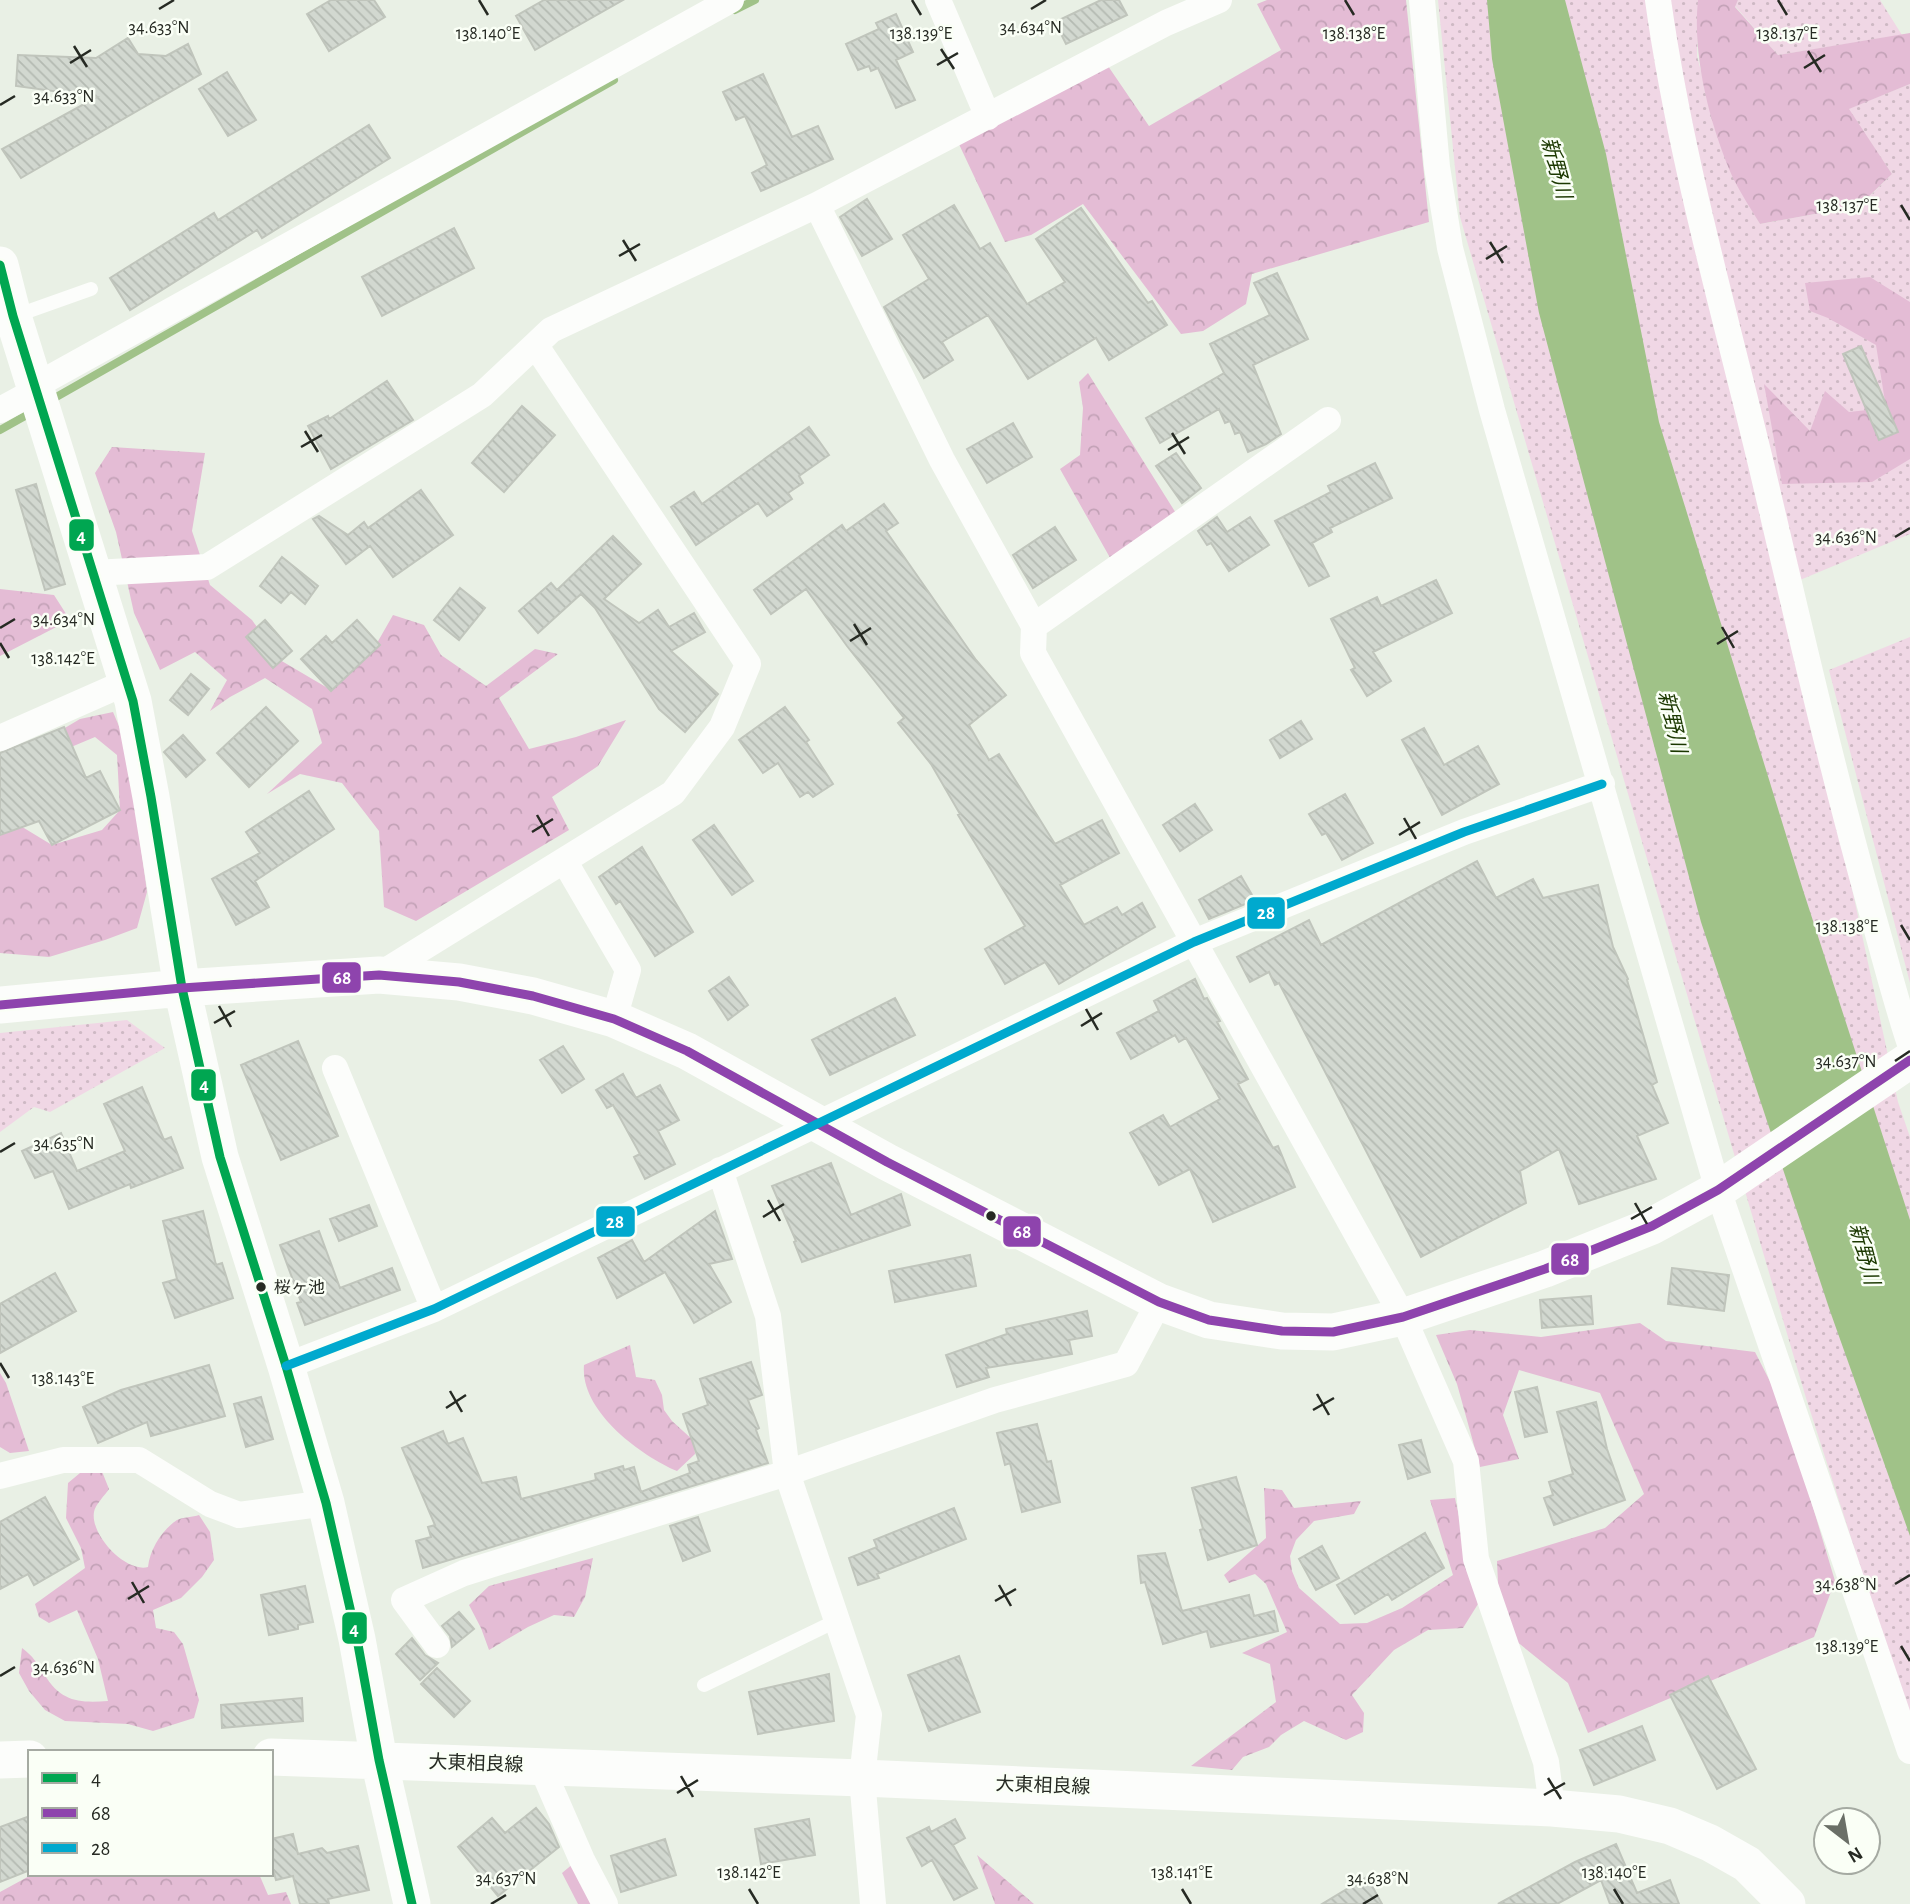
<svg xmlns="http://www.w3.org/2000/svg" width="1910" height="1904" font-family="'Alegreya Sans','Noto Sans JP',sans-serif">
<style>
.grass{fill:url(#grass-dots)}
.forest{fill:url(#forest-crowns)}
.water{fill:#a0c288}
.lines{fill:none;stroke-linecap:round;stroke-linejoin:round}
.stream{stroke:#a0c288;stroke-width:8}
.building{fill:url(#building-back-hatch);stroke:#c0c5bc;stroke-width:2}
.lane{stroke:#fcfdfb;stroke-width:14}
.street{stroke:#fcfdfb;stroke-width:26}
.secondary{stroke:#fcfdfb;stroke-width:37}
.bus-1-casing{stroke:#fafff6;stroke-width:14}
.bus-2-casing{stroke:#fafff6;stroke-width:14}
.bus-3-casing{stroke:#fafff6;stroke-width:14}
.bus-1{stroke:#00a651;stroke-width:9}
.bus-2{stroke:#8e44ad;stroke-width:9}
.bus-3{stroke:#00a9ce;stroke-width:9}
.ticks{fill:none;stroke:#262a23;stroke-width:2.5}
.bus-dot{fill:#262a23;stroke:#fafff6;stroke-width:2.5}
.labels{text-anchor:middle;dominant-baseline:central;stroke-width:5;stroke-linejoin:round;paint-order:stroke}
.bus-label{font-size:17px;fill:#262a23;stroke:#fafff6;text-anchor:start}
.street-label{font-size:19px;fill:#262a23;stroke:#fafff6}
.water-label{font-size:21px;font-style:italic;fill:#1b3800;stroke:#fafff6}
.ticks-label{font-size:18px;text-anchor:middle;fill:#262a23;stroke:#fafff6;stroke-width:5;stroke-linejoin:round;paint-order:stroke}
.line-badge{stroke:#fafff6;stroke-width:2.5}
.badge-label{font-size:19px;text-anchor:middle;font-weight:bold;fill:#fff}
</style>
<defs>
<pattern id="grass-dots" width="8" height="8" patternUnits="userSpaceOnUse" patternTransform="scale(1.75)"><rect width="8" height="8" fill="#f0d7e5"/><path d="M2 2h.1M6 6h.1" fill="none" stroke="#ceb9c4" stroke-width="1.8" stroke-linecap="round"/></pattern>
<pattern id="forest-crowns" width="20" height="18" patternUnits="userSpaceOnUse" patternTransform="scale(1.75)"><rect width="20" height="18" fill="#e4bcd5"/><path d="M2 6a3 3 0 1 1 6 0M12 15a3 3 0 1 1 6 0" fill="none" stroke="#c3a2b7"/></pattern>
<pattern id="building-back-hatch" width="6" height="6" patternUnits="userSpaceOnUse" patternTransform="scale(1.75)"><rect width="6" height="6" fill="#d2d8d0"/><path d="M-1 5l2 2M0 0l6 6M5-1l2 2" fill="none" stroke="#b4bab2"/></pattern>
</defs>
<rect width="100%" height="100%" fill="#e9f0e5"/>
<path class="grass" d="M1438,0H1699L1697,56L1713,117L1734,178L1760,224L1860,206L1892,174L1848,109L1910,84V534L1800,580L1758,452L1898,1102L1910,1137V1742L1862,1572L1806,1398L1640,835L1460,217Z
M1738,0H1880L1902,35L1778,55L1735,6Z
M1910,637V983L1829,670Z
M127,1020L165,1048L50,1112L34,1107L0,1132V1033Z"/>
<path class="forest" d="M1267,0H1406L1429,222L1252,274L1246,304L1203,331L1181,334L1083,204L1031,235L1005,242L957,140L1108,66L1149,126L1281,50L1257,4Z
M1698,0H1738L1735,7L1778,55L1910,33V84L1849,109L1892,174L1859,206L1760,224C1751,209 1741,194 1733,178C1710,126 1692,56 1698,0Z
M1870,277L1910,302V459L1872,482L1782,484L1764,384L1810,431L1825,391L1849,412L1886,408L1876,345L1828,318L1810,311L1805,283Z
M1088,373L1179,518L1113,563L1060,469L1080,455L1083,408L1079,382Z
M112,447L205,453L192,531L210,585L252,620L280,660L331,690L377,643L393,615L424,625L441,655L486,686L535,649L558,654L499,698L529,749L576,737L626,720L598,766L552,797L569,830L416,921L384,907L379,831L342,783L300,774L267,794L322,743L312,709L265,678L230,697L210,711L227,680L195,652L160,670L134,613L116,532L95,473Z
M0,589L54,595L70,620L0,656Z
M113,712L127,745L147,892L137,928L105,940L49,957L0,953V779L14,822L52,845L102,830L120,810L117,755L95,737L64,750L53,735L80,719Z
M1640,1323L1666,1341L1755,1352L1783,1407L1835,1581L1814,1637L1588,1733L1568,1683L1500,1628L1497,1561L1605,1528L1644,1494L1600,1393L1519,1370L1503,1415L1519,1459L1480,1467L1457,1384L1436,1335L1470,1330L1541,1337Z
M630,1345L636,1377L655,1380L662,1395L664,1410L672,1421L694,1441L695,1454L677,1471C640,1455 580,1411 584,1365Z
M0,1373L6,1383L29,1451L10,1453L0,1447Z
M101,1469L109,1489C105,1495 95,1505 94,1512C90,1535 126,1573 148,1567C150,1549 162,1530 177,1520C183,1517 193,1517 199,1515L210,1532L214,1560L202,1577L181,1598L153,1610L156,1628L174,1632L183,1644L199,1700L194,1718L153,1731L128,1724L65,1721L45,1710L29,1691L19,1673L22,1648C33,1656 37,1663 44,1674C61,1702 79,1703 108,1701L98,1659L77,1610L49,1623L39,1617L35,1604L85,1568L81,1548L66,1518L68,1483L80,1473Z
M1264,1488L1282,1490L1294,1508L1361,1501L1354,1514L1314,1521L1296,1540L1290,1556L1292,1571L1299,1588L1340,1624L1367,1623L1402,1608L1453,1575L1430,1500L1455,1498L1478,1604L1463,1628L1428,1630L1394,1650L1352,1695L1364,1713L1363,1732L1346,1740L1304,1721L1281,1735L1269,1747L1243,1757L1232,1770L1191,1766L1276,1702L1270,1664L1242,1653L1287,1632L1266,1584L1255,1574L1229,1583L1224,1575L1266,1538Z
M593,1558L585,1597L574,1617L554,1615L528,1627L489,1650L481,1628L469,1605L489,1586Z
M977,1855L1034,1904H995Z
M574,1863L599,1904H578L562,1873Z
M33,1874H259L268,1895L286,1892L291,1904H0V1892Z"/>
<path class="water" d="M1487,0H1565L1606,154L1659,422L1803,890L1910,1220V1536L1830,1311L1701,922L1539,313L1492,59Z"/>
<g class="lines">
<path class="stream" d="M735,10L755,0
M51,400L614,80
M0,430L34,411"/>
</g>
<path class="building" d="M331,0H374L385,17L329,51L307,14Z
M544,0H623L535,50L516,16Z
M1101,0H1119L1127,15L1066,44L1055,22Z
M896,14L913,52L896,60L915,100L896,108L878,68L871,71L869,66L858,70L846,44L879,29L876,23Z
M128,38L138,54L166,56L188,44L201,74L21,178L2,149L97,97L16,86L18,55L96,58Z
M227,72L256,120L228,136L199,89Z
M763,74L792,137L818,126L833,159L761,191L752,173L767,165L745,116L736,120L723,92Z
M369,125L390,158L262,238L257,230L130,310L110,278L214,213L218,220Z
M867,199L892,239L862,256L840,217Z
M954,205L980,249L990,243L1027,304L1065,282L1036,239L1081,208L1148,303L1152,301L1167,325L1109,360L1096,338L1028,379L988,315L942,342L953,360L924,378L902,342L884,307L929,279L903,235Z
M454,228L474,268L382,316L362,277Z
M1277,273L1308,339L1253,365L1281,434L1266,444L1248,452L1240,432L1235,434L1230,421L1225,423L1219,409L1160,443L1146,418L1224,373L1210,344L1270,315L1254,283Z
M1861,346L1898,432L1879,440L1843,354Z
M387,381L413,420L331,469L308,426L328,416L329,419Z
M522,406L555,435L504,492L472,463Z
M1013,423L1032,457L987,483L967,449Z
M809,427L829,455L799,476L803,483L788,493L792,499L767,516L758,503L696,545L671,507L694,492L702,504Z
M1176,453L1201,488L1182,503L1156,466Z
M1375,463L1392,498L1330,528L1332,532L1312,543L1329,576L1309,586L1275,521L1331,492L1328,486Z
M36,484L65,584L45,590L16,490Z
M421,490L453,535L393,577L370,546L346,564L313,519L319,516L348,535L364,522L368,528Z
M884,504L898,523L886,531L976,660L1006,695L969,725L989,760L999,754L1055,844L1102,820L1119,853L1060,885L1084,925L1117,907L1122,915L1142,903L1155,927L1059,984L1045,962L1005,984L985,949L1025,926L958,815L960,814L931,764L898,723L904,718L847,646L806,589L771,614L754,590L842,525L846,531Z
M1217,517L1227,532L1250,517L1269,545L1229,571L1211,543L1207,545L1198,531Z
M1055,527L1076,560L1033,588L1013,555Z
M613,536L641,564L604,599L639,623L658,610L669,627L694,613L705,632L671,651L718,694L685,732L659,709L595,608L581,594L538,633L519,611L551,583L557,590Z
M282,557L318,586L305,604L291,592L281,603L260,586Z
M1436,580L1452,613L1373,652L1391,681L1367,696L1351,670L1355,668L1331,619L1377,597L1381,606Z
M460,588L485,608L459,640L434,620Z
M265,620L292,651L273,668L246,637Z
M357,620L380,645L331,691L301,659L326,636L332,643Z
M191,674L209,689L188,715L170,700Z
M266,707L298,741L249,787L217,753Z
M785,707L809,740L806,742L833,784L813,797L808,792L800,797L778,763L763,773L739,740Z
M1301,721L1312,739L1280,758L1270,740Z
M64,727L86,778L100,771L120,810L52,845L39,821L0,835V753Z
M1424,728L1444,765L1478,746L1499,784L1442,815L1402,740Z
M183,735L205,760L186,777L164,752Z
M309,791L334,829L255,881L269,907L236,925L212,879L260,853L246,832Z
M1345,794L1373,843L1342,860L1326,833L1322,835L1309,814Z
M1195,804L1212,830L1180,851L1163,825Z
M714,825L753,881L732,895L693,840Z
M642,847L693,932L655,956L620,901L616,904L599,877Z
M1477,861L1496,898L1533,879L1543,898L1598,885L1613,947L1628,979L1627,980L1657,1082L1652,1085L1668,1123L1637,1136L1656,1179L1579,1204L1559,1149L1520,1171L1526,1203L1421,1257L1279,983L1275,985L1269,972L1250,982L1237,957L1309,920L1321,945Z
M1241,876L1255,900L1209,919L1199,900Z
M729,977L748,1005L728,1020L709,991Z
M1195,979L1204,999L1207,998L1220,1021L1217,1022L1248,1079L1238,1084L1273,1148L1278,1146L1295,1187L1213,1222L1190,1169L1159,1185L1130,1133L1163,1115L1170,1127L1220,1099L1186,1038L1179,1042L1175,1035L1131,1059L1117,1033L1159,1011L1154,1001Z
M895,998L915,1035L830,1075L812,1040Z
M298,1041L338,1136L281,1160L241,1065Z
M563,1046L584,1079L562,1093L540,1060Z
M623,1074L636,1098L660,1085L679,1120L658,1131L675,1164L645,1179L634,1157L640,1154L613,1105L607,1108L596,1090Z
M142,1087L164,1140L171,1137L183,1168L131,1188L130,1184L69,1209L53,1171L35,1178L22,1151L61,1133L77,1171L125,1151L104,1104Z
M831,1163L851,1215L901,1194L910,1225L802,1262L794,1242L796,1241L772,1186Z
M369,1205L377,1226L339,1241L330,1219Z
M203,1211L216,1265L222,1263L233,1298L175,1318L163,1283L177,1279L163,1221Z
M715,1211L732,1259L709,1264L731,1302L694,1323L665,1272L617,1298L598,1258L632,1240L644,1262Z
M319,1231L340,1288L392,1268L400,1290L305,1325L297,1303L301,1302L280,1245Z
M970,1255L976,1286L895,1302L889,1271Z
M1672,1268L1729,1275L1724,1311L1668,1304Z
M55,1273L76,1311L0,1353V1304Z
M1591,1296L1593,1324L1542,1328L1540,1300Z
M1087,1311L1092,1336L1069,1340L1072,1354L986,1368L989,1377L957,1387L946,1355L1007,1334L1006,1329Z
M751,1362L762,1395L748,1400L759,1428L756,1430L768,1463L423,1568L416,1541L431,1537L428,1527L435,1525L402,1448L443,1431L448,1444L463,1438L482,1483L516,1477L521,1499L596,1480L595,1474L623,1466L624,1470L634,1467L641,1492L690,1473L688,1465L699,1461L683,1414L708,1405L700,1379Z
M209,1365L225,1416L151,1436L147,1422L98,1443L83,1407L121,1390Z
M1537,1387L1547,1432L1525,1437L1515,1392Z
M261,1397L273,1439L246,1447L234,1404Z
M1596,1402L1607,1449L1625,1500L1554,1525L1544,1498L1553,1495L1549,1482L1573,1474L1557,1412Z
M1037,1424L1047,1462L1051,1461L1060,1502L1022,1512L1010,1463L1005,1465L997,1433Z
M1421,1440L1430,1472L1408,1479L1399,1445Z
M1236,1477L1257,1545L1208,1560L1200,1530L1203,1529L1192,1488Z
M45,1497L79,1559L34,1585L28,1574L0,1589V1522Z
M954,1508L966,1539L877,1574L879,1578L858,1585L849,1558L877,1547L874,1540Z
M698,1517L710,1551L683,1561L670,1526Z
M1425,1533L1444,1568L1392,1600L1388,1594L1355,1614L1337,1585Z
M1322,1546L1339,1578L1316,1590L1299,1559Z
M1165,1553L1182,1611L1249,1595L1254,1616L1274,1611L1278,1631L1211,1647L1207,1631L1163,1644L1145,1582L1141,1583L1138,1556Z
M305,1586L313,1622L298,1625V1629L269,1635L261,1595Z
M459,1612L474,1629L452,1647L450,1636L442,1626Z
M412,1638L425,1655L438,1663L420,1680L396,1654Z
M959,1656L980,1712L929,1731L908,1675Z
M437,1668L470,1701L454,1717L421,1684Z
M829,1674L834,1721L758,1734L749,1692Z
M1708,1676L1756,1769L1717,1789L1670,1695Z
M302,1698L303,1721L222,1728L221,1705Z
M1642,1726L1655,1760L1594,1785L1580,1750Z
M536,1808L549,1824L559,1847L498,1896L458,1847L492,1818L505,1833Z
M30,1816V1870L0,1882V1827Z
M809,1819L815,1855L761,1864L755,1829Z
M955,1819L965,1838L953,1845L977,1888L954,1900L932,1860L922,1866L907,1838L929,1827L931,1832Z
M293,1834L298,1854L322,1848L327,1853L358,1846L369,1890L328,1899L329,1904H300L293,1876L276,1880L271,1862V1839Z
M665,1839L676,1875L621,1892L611,1856Z
M1616,1844L1637,1893L1670,1880L1679,1904H1610L1601,1880L1557,1904H1498L1575,1862Z
M1367,1877L1382,1904H1322Z"/>
<g class="lines">
<path class="lane" d="M15,316L91,289
M704,1685L838,1620"/>
<path class="street" d="M938,0L988,117
M1219,0L1166,23L817,205L942,460L1034,626L1033,653L1403,1317L1466,1461L1476,1559L1546,1762L1552,1808
M1422,0L1437,167L1450,248L1492,410L1718,1190L1910,1751
M1658,0C1680,157 1724,310 1761,464C1796,613 1830,762 1871,909C1884,954 1895,999 1910,1044
M35,386L731,0
M0,410L37,390
M93,573L207,567L482,395L551,330L817,205
M1034,626L1328,420
M0,738L127,682
M565,862L628,970L614,1019
M379,975L673,793L722,727L748,664L536,346
M335,1068L434,1309
M720,1170L768,1316L787,1473L869,1715L862,1778L873,1904
M286,1366L434,1309L1194,942L1464,832L1602,784
M0,1476L63,1460H139L210,1504L239,1515L326,1503
M437,1645L404,1600L464,1573L787,1473L995,1400L1126,1364L1159,1302
M541,1766L582,1860L605,1904"/>
<path class="secondary" d="M0,265L13,316L133,701L151,797L182,988L220,1157L286,1366L326,1503L357,1639L379,1760L412,1904
M0,1005L182,988L379,975L459,982L533,996L614,1019L687,1051L887,1162L1159,1302L1209,1320L1282,1331L1333,1332L1403,1317L1545,1269L1652,1226L1718,1190L1910,1060
M271,1757L862,1778L1552,1808L1619,1814L1670,1826L1710,1843L1747,1864L1787,1904
M0,1760L30,1759"/>
<defs>
<path id="bus-1" d="M0,265L13,316L133,701L151,797L182,988L220,1157L286,1366L326,1503L357,1639L379,1760L412,1904"/>
<path id="bus-2" d="M0,1005L182,988L379,975L459,982L533,996L614,1019L687,1051L887,1162L1159,1302L1209,1320L1282,1331L1333,1332L1403,1317L1545,1269L1652,1226L1718,1190L1910,1060"/>
<path id="bus-3" d="M286,1366L434,1309L1194,942L1464,832L1602,784"/>
</defs>
<use href="#bus-1" class="bus-1-casing"/>
<use href="#bus-2" class="bus-2-casing"/>
<use href="#bus-3" class="bus-3-casing"/>
<use href="#bus-1" class="bus-1"/>
<use href="#bus-2" class="bus-2"/>
<use href="#bus-3" class="bus-3"/>
</g>
<path class="ticks" d="M479,0L488,15M912,0L921,15M1345,0L1354,15M1778,0L1787,15M159,9L174,0M1031,9L1046,0M74,46L87,67M941,49L954,69M1808,51L1821,72M70,63L91,50M937,65L958,53M1804,68L1825,55M0,105L15,96M1901,205L1910,220M623,240L636,261M1490,242L1503,263M619,256L640,244M1486,259L1507,246M305,431L318,452M1172,433L1185,454M301,447L322,435M1168,450L1189,437M1895,537L1910,528M854,624L867,645M1722,627L1734,648M0,628L15,619M850,641L871,628M0,643L9,658M1717,644L1738,631M537,815L549,836M1404,818L1416,839M532,832L553,819M1399,835L1420,822M1901,925L1910,940M219,1006L231,1027M1086,1009L1098,1030M214,1023L235,1011M1081,1026L1102,1013M1895,1061L1910,1051M0,1152L15,1143M768,1200L780,1221M1635,1203L1647,1224M763,1217L784,1204M1631,1219L1652,1207M0,1363L9,1378M450,1391L462,1412M1317,1394L1329,1415M446,1408L466,1395M1313,1410L1334,1398M132,1582L144,1603M1895,1584L1910,1575M999,1585L1011,1606M128,1599L149,1586M995,1601L1016,1589M1901,1646L1910,1661M0,1676L15,1667M681,1776L693,1797M1548,1778L1561,1799M677,1793L698,1780M1544,1795L1565,1783M749,1889L758,1904M1182,1889L1191,1904M1614,1889L1623,1904M491,1904L506,1895M1363,1904L1378,1895"/>
<g class="bus-dot">
<circle cx="991" cy="1216" r="6"/>
<circle cx="261" cy="1287" r="6"/>
</g>
<g class="labels">
<g class="bus-label">
<text x="274" y="1287">桜ヶ池</text>
</g>
<g class="street-label">
<text transform="translate(476 1764) rotate(2)">大東相良線</text>
<text transform="translate(1043 1786) rotate(2)">大東相良線</text>
</g>
<g class="water-label">
<text transform="translate(1556 168) rotate(75)">新野川</text>
<text transform="translate(1672 722) rotate(77)">新野川</text>
<text transform="translate(1864 1254) rotate(75)">新野川</text>
</g>
</g>
<g class="ticks-label">
<text x="159" y="33">34.633°N</text>
<text x="1031" y="33">34.634°N</text>
<text x="488" y="39">138.140°E</text>
<text x="1354" y="39">138.138°E</text>
<text x="1787" y="39">138.137°E</text>
<text x="921" y="39">138.139°E</text>
<text x="64" y="102">34.633°N</text>
<text x="1847" y="211">138.137°E</text>
<text x="1846" y="543">34.636°N</text>
<text x="64" y="625">34.634°N</text>
<text x="63" y="664">138.142°E</text>
<text x="1847" y="932">138.138°E</text>
<text x="1846" y="1067">34.637°N</text>
<text x="64" y="1149">34.635°N</text>
<text x="63" y="1384">138.143°E</text>
<text x="1846" y="1590">34.638°N</text>
<text x="1847" y="1652">138.139°E</text>
<text x="64" y="1673">34.636°N</text>
<text x="749" y="1878">138.142°E</text>
<text x="1182" y="1878">138.141°E</text>
<text x="1614" y="1878">138.140°E</text>
<text x="506" y="1884">34.637°N</text>
<text x="1378" y="1884">34.638°N</text>
</g>
<g class="line-badge">
<rect x="68" y="518" width="27" height="34" rx="7" fill="#00a651"/>
<rect x="1246" y="896" width="40" height="34" rx="7" fill="#00a9ce"/>
<rect x="321" y="961" width="41" height="33" rx="7" fill="#8e44ad"/>
<rect x="190" y="1068" width="27" height="34" rx="7" fill="#00a651"/>
<rect x="595" y="1205" width="41" height="33" rx="7" fill="#00a9ce"/>
<rect x="1002" y="1215" width="40" height="33" rx="7" fill="#8e44ad"/>
<rect x="1550" y="1242" width="40" height="34" rx="7" fill="#8e44ad"/>
<rect x="341" y="1611" width="27" height="34" rx="7" fill="#00a651"/>
</g>
<g class="badge-label">
<text x="81" y="542">4</text>
<text x="1266" y="919">28</text>
<text x="342" y="984">68</text>
<text x="204" y="1091">4</text>
<text x="615" y="1228">28</text>
<text x="1022" y="1238">68</text>
<text x="1570" y="1266">68</text>
<text x="354" y="1635">4</text>
</g>
<rect x="28" y="1750" width="245" height="126" fill="#fafff6" stroke="#a5aaa2" stroke-width="2"/>
<rect x="42" y="1773" width="35" height="10" fill="#00a651" stroke="#a5aaa2" stroke-width="2"/>
<text x="91" y="1785" font-size="21" fill="#262a23">4</text>
<rect x="42" y="1808" width="35" height="10" fill="#8e44ad" stroke="#a5aaa2" stroke-width="2"/>
<text x="91" y="1820" font-size="21" fill="#262a23">68</text>
<rect x="42" y="1843" width="35" height="10" fill="#00a9ce" stroke="#a5aaa2" stroke-width="2"/>
<text x="91" y="1855" font-size="21" fill="#262a23">28</text>
<g transform="translate(1847 1841) rotate(149)"><circle r="33" fill="#fafff6" stroke="#a5aaa2" stroke-width="2"/>
<path d="M0-5L12 26L0 18L-12 26Z" fill="#6a6f67"/>
<text y="-10" font-size="19" font-weight="bold" text-anchor="middle" fill="#262a23">N</text>
</g>
</svg>
